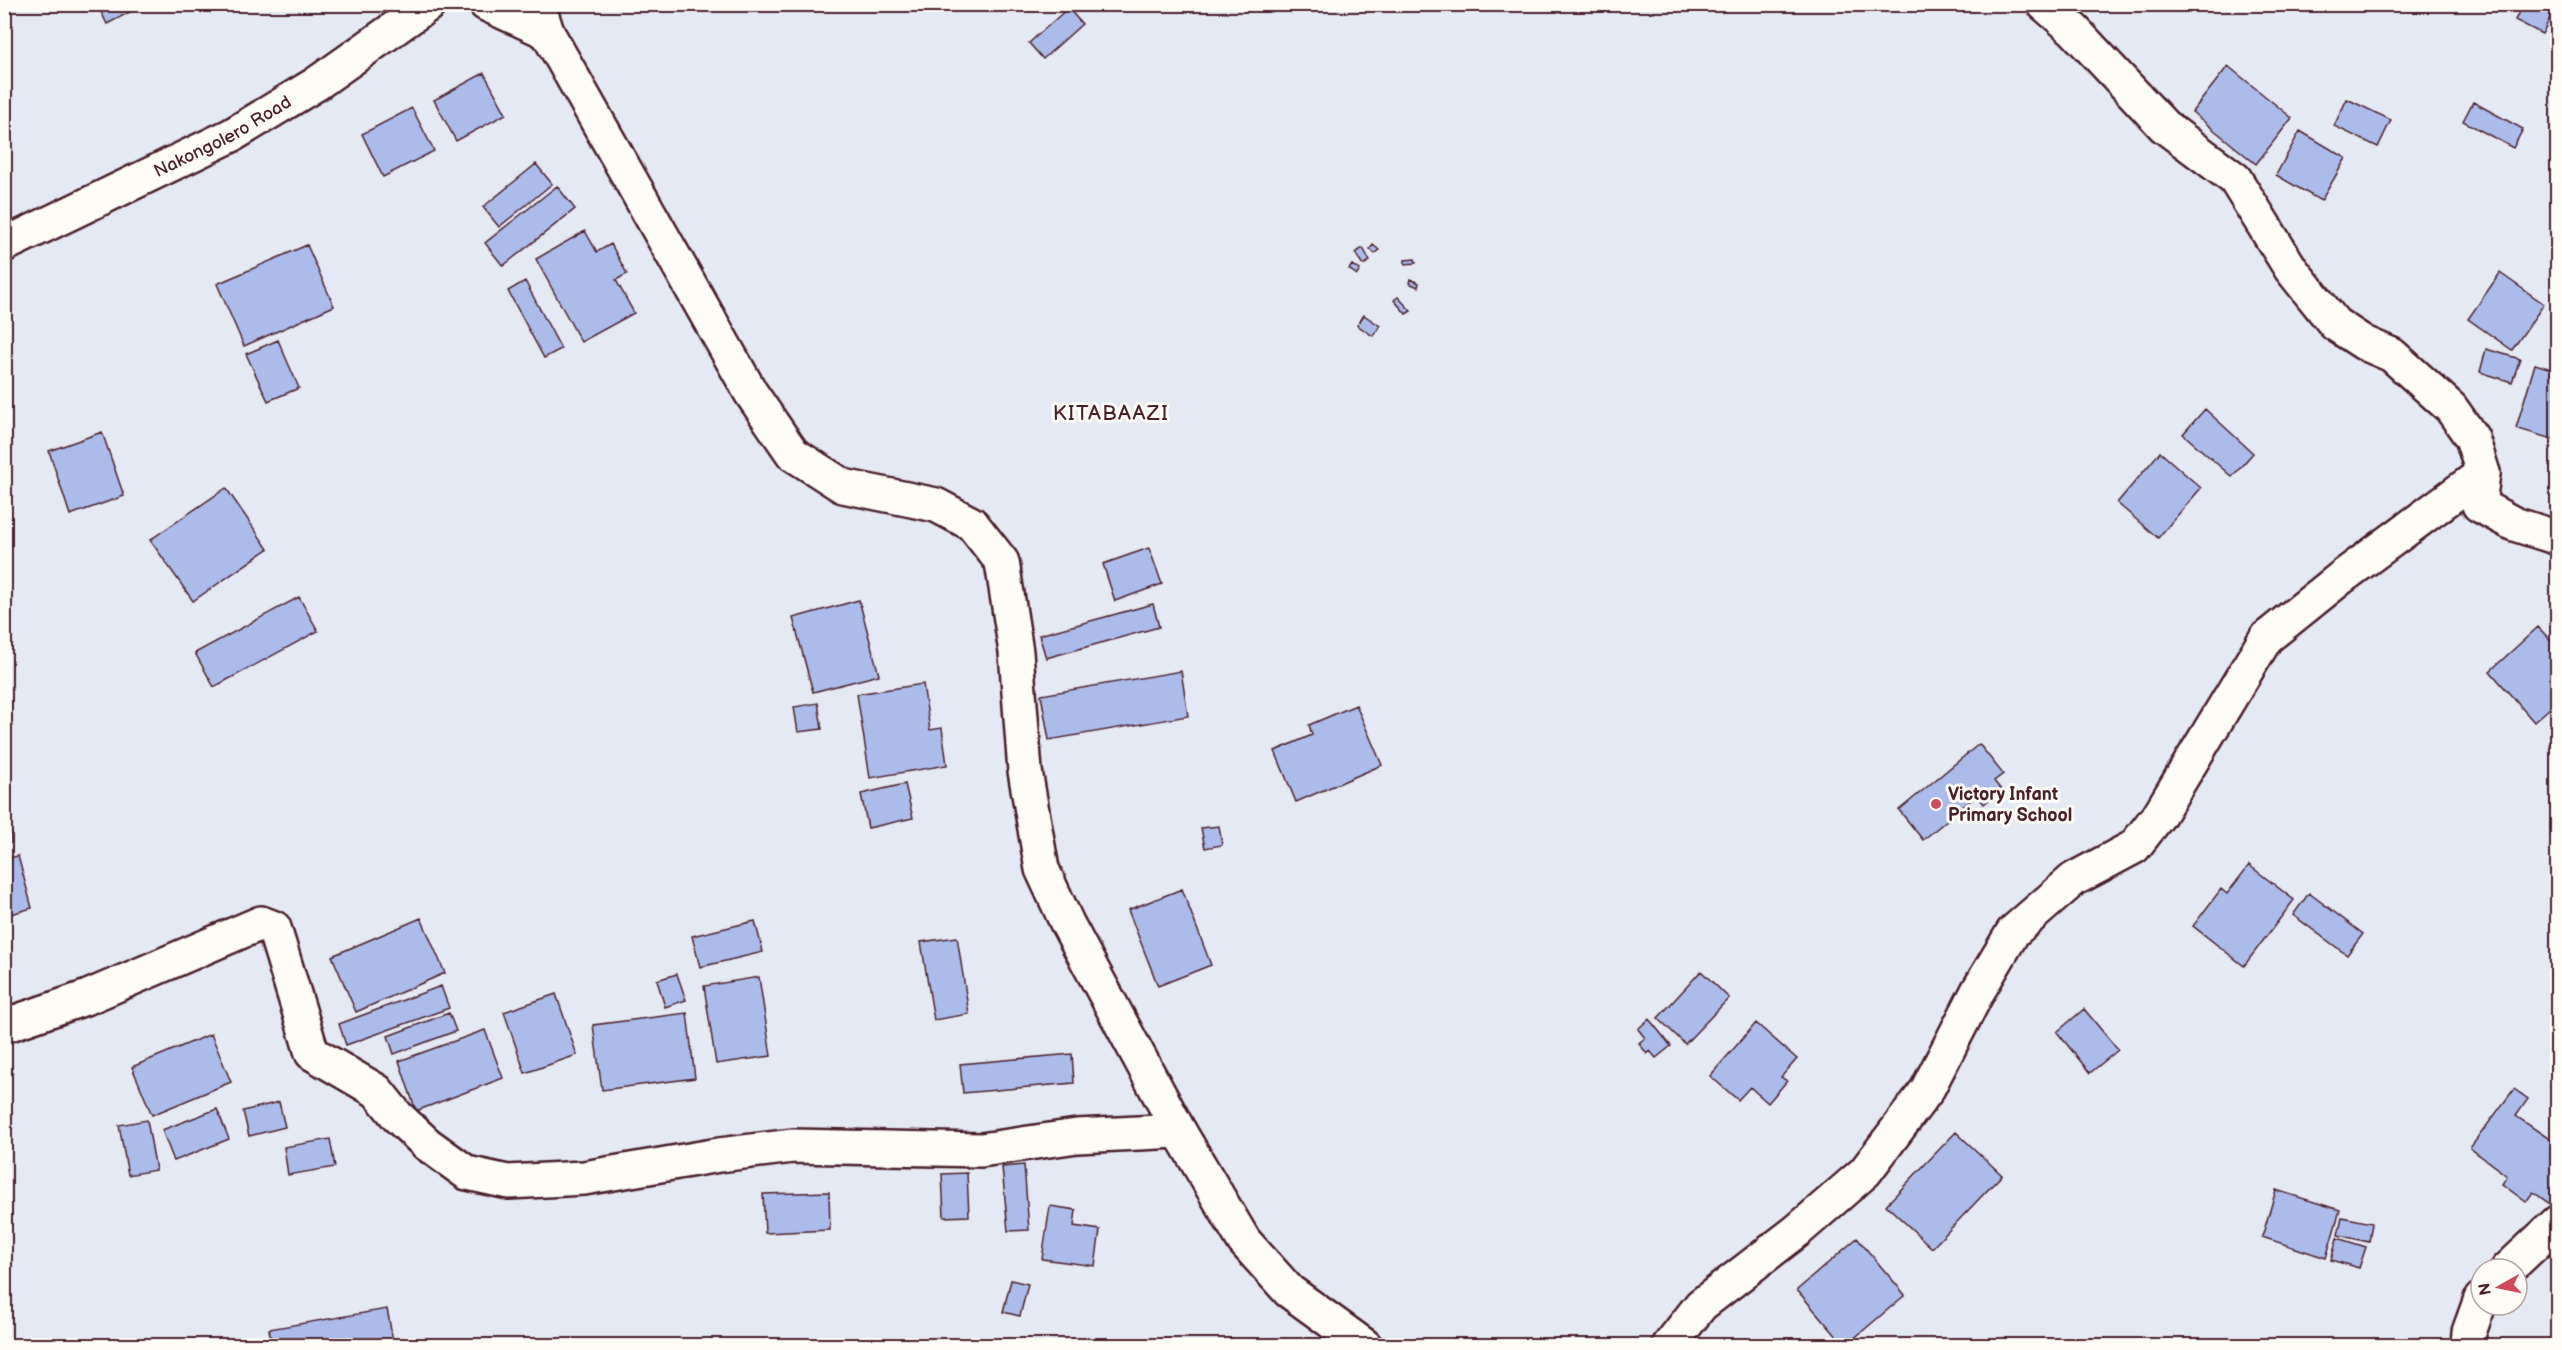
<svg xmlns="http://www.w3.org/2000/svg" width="2562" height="1350" font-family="'Balsamiq Sans',sans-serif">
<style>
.building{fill:#abbceb;stroke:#4a1f2b;stroke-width:1.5}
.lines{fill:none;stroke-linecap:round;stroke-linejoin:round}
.minor-casing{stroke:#4a1f2b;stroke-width:38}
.minor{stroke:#fdfcf7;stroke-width:33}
.poi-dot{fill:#d1495b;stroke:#fdfcf7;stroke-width:2}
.labels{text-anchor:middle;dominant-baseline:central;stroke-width:6;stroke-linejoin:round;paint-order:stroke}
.street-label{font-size:18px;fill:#4a1f2b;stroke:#fdfcf7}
.poi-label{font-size:18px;font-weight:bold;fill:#4a1f2b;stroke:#fdfcf7;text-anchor:start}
.quarter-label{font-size:21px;letter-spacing:1.5px;fill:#4a1f2b;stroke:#fdfcf7}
</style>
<rect width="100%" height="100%" fill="#e4e9f3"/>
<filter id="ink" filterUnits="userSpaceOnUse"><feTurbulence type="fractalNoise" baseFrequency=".0167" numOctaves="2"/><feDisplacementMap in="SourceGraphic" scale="12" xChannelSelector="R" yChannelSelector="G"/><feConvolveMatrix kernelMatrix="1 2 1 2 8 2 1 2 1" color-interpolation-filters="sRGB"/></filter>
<g filter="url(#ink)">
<path class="building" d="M97,4H145L107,24Z
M2523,4H2557L2542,34L2515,20Z
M1068,8L1082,24L1043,59L1029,43Z
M2228,66L2292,118L2256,164L2192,112Z
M484,73L506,114L456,141L434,100Z
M2347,99L2391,120L2378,147L2334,126Z
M2473,102L2523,129L2513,148L2463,121Z
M412,108L434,151L383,177L362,134Z
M2300,131L2346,158L2321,201L2276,175Z
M536,164L552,184L499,227L483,207Z
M557,186L575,209L503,266L485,243Z
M585,231L597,252L611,244L627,274L616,280L634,313L581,342L536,259Z
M307,245L334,306L244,346L217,284Z
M1373,245L1379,250L1375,254L1370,249Z
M1363,248L1370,261L1363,265L1355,253Z
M1415,259L1416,263L1405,264V260Z
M1352,265L1360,270L1357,275L1349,269Z
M2500,273L2544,304L2512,350L2468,319Z
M1410,279L1419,283L1418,287L1409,283Z
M525,281L561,349L544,358L508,291Z
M1398,297L1411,311L1406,314L1394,300Z
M1364,315L1380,326L1373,336L1357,325Z
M278,340L299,388L268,401L246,354Z
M2486,349L2520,359L2512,382L2480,372Z
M2535,364L2558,371V441L2516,428Z
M2205,409L2253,453L2232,477L2183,434Z
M102,432L124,496L70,515L49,451Z
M2160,452L2201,488L2158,538L2117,503Z
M226,488L268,549L193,601L150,540Z
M1149,548L1162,584L1115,601L1103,564Z
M299,597L318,631L214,687L195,653Z
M859,600L879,675L813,692L793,618Z
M1153,604L1159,627L1046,658L1039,635Z
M2538,627L2558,648V701L2534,722L2490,671Z
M1181,671L1188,716L1049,740L1041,695Z
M923,684L930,730L942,728L947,765L870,778L857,694Z
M818,703L822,729L798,732L794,707Z
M1356,705L1382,765L1296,802L1275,751L1312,735L1309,725Z
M1979,744L2003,774L1994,781L2001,790L1984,804L1977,795L1923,840L1899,810Z
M905,784L913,818L868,828L861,794Z
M9,807L11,843L4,844V808Z
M1219,826L1222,845L1205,848L1201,828Z
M18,856L32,908L4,916V859Z
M2249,865L2294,900L2244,966L2193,926L2221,889L2227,894Z
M1182,889L1211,965L1158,986L1128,910Z
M2309,893L2363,934L2347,955L2293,915Z
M421,918L445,973L356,1012L332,956Z
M755,921L763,952L700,967L692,936Z
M957,937L969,1014L934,1020L921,942Z
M1701,971L1729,998L1685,1044L1658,1018Z
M677,974L686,1000L665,1007L657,980Z
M759,977L771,1056L716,1064L704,986Z
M441,986L449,1008L346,1045L339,1024Z
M556,994L577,1055L525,1073L504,1012Z
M2084,1009L2118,1050L2090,1073L2057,1032Z
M449,1013L456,1031L394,1054L388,1036Z
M687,1013L695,1078L602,1090L593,1025Z
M1649,1019L1671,1046L1656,1058L1650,1051L1647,1054L1639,1043L1645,1038L1638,1029Z
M1756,1023L1797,1059L1781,1077L1787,1081L1768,1103L1750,1087L1738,1100L1710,1076Z
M485,1030L503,1078L416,1111L399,1061Z
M211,1034L231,1082L152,1115L132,1067Z
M1072,1054L1074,1083L963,1093L960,1064Z
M2514,1089L2528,1099L2516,1116L2558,1145V1200L2553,1206L2533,1192L2526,1202L2502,1184L2507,1176L2470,1148Z
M279,1102L285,1127L249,1136L243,1111Z
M217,1109L229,1139L174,1161L162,1130Z
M147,1120L156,1170L128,1175L119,1125Z
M1956,1132L2002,1175L1932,1248L1886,1205Z
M330,1139L335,1167L288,1175L284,1147Z
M1024,1165L1029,1230L1008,1231L1002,1167Z
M967,1173L969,1216L944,1217L942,1174Z
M2276,1190L2340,1210L2326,1258L2262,1237Z
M829,1192L830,1230L765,1233L763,1194Z
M1050,1206L1076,1210L1074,1226L1100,1230L1095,1266L1042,1259Z
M2342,1217L2372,1223L2369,1242L2338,1235Z
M1857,1238L1905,1295L1845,1346L1797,1290Z
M2337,1238L2366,1247L2359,1268L2331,1260Z
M1011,1280L1028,1284L1020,1316L1003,1312Z
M387,1309L394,1346H272L269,1329Z
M241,1337L242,1346H201Z"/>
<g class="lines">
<defs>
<g id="minor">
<path d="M486,4L547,32"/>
<path d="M538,4L547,32L751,393L793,454L843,486L936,505L972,524L1002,562L1016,652L1025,771L1042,869L1067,923L1179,1131L1244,1241L1289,1291L1365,1346"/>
<path d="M2044,4L2074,30L2164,126L2235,179L2291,269L2335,324L2364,343L2392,355L2451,408L2472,438L2483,473L2479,505L2514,524L2558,538"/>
<path id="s1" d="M4,245L232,135L316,84L429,4"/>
<path d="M4,1026L88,997L261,923L274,928L312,1053L377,1091L397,1116L427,1144L467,1173L508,1182L584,1178L719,1155L793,1146L981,1150L1077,1136L1179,1131"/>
<path d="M2508,1269L2558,1222"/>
<path d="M1669,1346L1701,1305L1797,1231L1865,1172L1927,1090L1978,991L2013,932L2074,879L2134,847L2159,815L2266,638L2342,577L2483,473"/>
<path d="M2468,1346L2469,1332L2481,1299"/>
</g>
</defs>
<use href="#minor" class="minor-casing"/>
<use href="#minor" class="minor"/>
</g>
</g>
<circle class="poi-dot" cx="1936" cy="804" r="6"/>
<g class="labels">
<g class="street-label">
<text stroke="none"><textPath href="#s1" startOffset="244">Nakongolero Road</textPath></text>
</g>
<g class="poi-label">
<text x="1948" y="794">Victory Infant<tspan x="1948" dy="21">Primary School</tspan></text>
</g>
<g class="quarter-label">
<text x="1111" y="413">KITABAAZI</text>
</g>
</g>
<rect width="2562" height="1350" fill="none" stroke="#fdfcf7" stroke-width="24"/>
<rect x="12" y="12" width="2538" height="1326" fill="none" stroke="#4a1f2b" stroke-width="2" filter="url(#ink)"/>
<g transform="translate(2499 1287) rotate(261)"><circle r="28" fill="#fdfcf7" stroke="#b5a4a5" stroke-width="1.5"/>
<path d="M0-4.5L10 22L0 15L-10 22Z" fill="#d1495b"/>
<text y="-9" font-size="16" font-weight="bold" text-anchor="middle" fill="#4a1f2b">N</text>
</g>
</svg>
